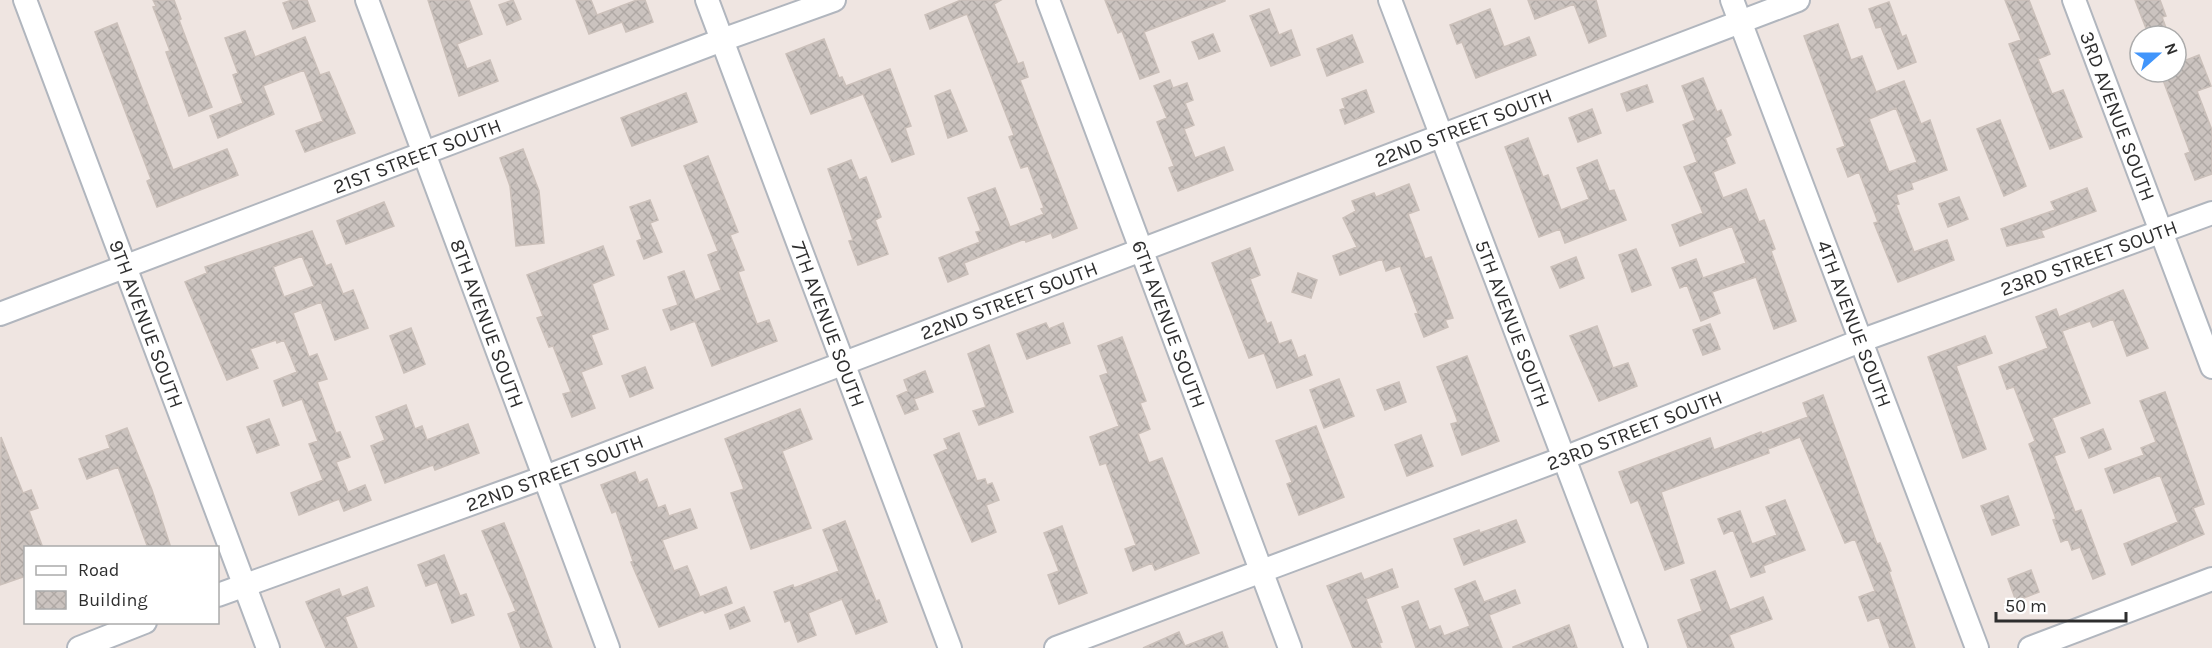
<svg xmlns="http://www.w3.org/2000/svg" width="2212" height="648" font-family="Karla,sans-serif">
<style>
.building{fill:url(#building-cross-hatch);stroke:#cbc0ba;stroke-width:1.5;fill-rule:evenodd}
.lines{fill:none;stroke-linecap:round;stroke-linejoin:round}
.minor-casing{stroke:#b1b6be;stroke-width:26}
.minor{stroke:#fff;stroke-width:22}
.labels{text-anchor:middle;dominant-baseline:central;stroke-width:4.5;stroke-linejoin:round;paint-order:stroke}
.street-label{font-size:20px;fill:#2e2e2e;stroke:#fff}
</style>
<defs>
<pattern id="building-cross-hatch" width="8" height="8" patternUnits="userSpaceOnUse" patternTransform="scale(1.5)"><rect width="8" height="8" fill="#cbc3bf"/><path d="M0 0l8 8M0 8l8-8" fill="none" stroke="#afa8a4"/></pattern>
</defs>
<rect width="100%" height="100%" fill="#efe5e1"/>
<path class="building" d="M153,0H174L181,19L179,20L212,107L189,116L166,52L170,51L153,7L156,6Z
M292,0H307L315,21L293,29L283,3Z
M428,0H469L482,34L457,44L467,69L490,60L498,81L459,96Z
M513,0L521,19L507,25L499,5Z
M576,0H591L597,15L637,0H645L653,22L626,32L622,22L589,34Z
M961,0H1001L994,4L1018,64L1023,62L1028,77L1020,80L1077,228L1053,238L1051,233L1026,242L1025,239L964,263L968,274L948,282L939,258L980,242L976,232L981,231L968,198L995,188L1010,227L1044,214L1041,209L1044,208L1028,166L1021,168L1009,137L1014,135L967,14L930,29L925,15Z
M1105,0H1225V1L1144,32L1159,72L1140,79L1122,31L1118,33Z
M1528,0H1596L1606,36L1589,43L1574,4L1535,19Z
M2005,0H2029L2050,54L2038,59L2052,94L2063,90L2082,137L2050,149L2009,44L2021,40Z
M2135,0H2160L2166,16L2162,17L2169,36H2149Z
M1889,2L1902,37L1906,35L1916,62L1898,69L1881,27L1876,28L1869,9Z
M1269,9L1279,35L1291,30L1300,55L1271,66L1250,16Z
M1490,9L1504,47L1529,37L1536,55L1476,78L1462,42L1457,44L1450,25Z
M117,23L173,170L227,149L238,175L157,207L147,181L151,179L95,32Z
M1838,24L1851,60L1862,56L1876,92L1904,81L1921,124L1930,120L1947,170L1911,183L1913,189L1896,195L1899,204L1896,205L1914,252L1947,240L1954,260L1898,282L1874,223L1878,222L1859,172L1848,177L1837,149L1845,146L1804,36ZM1896,108L1917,162L1889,172L1869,119Z
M245,31L255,57L305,37L320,75L329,72L355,133L305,152L296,131L323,121L304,70L263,86L274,114L218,138L210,116L243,103L233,75L238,73L225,38Z
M1213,34L1220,51L1199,59L1192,42Z
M1352,35L1363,62L1327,76L1317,49Z
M824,39L839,78L842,77L846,86L890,69L911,126L905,128L914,154L892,162L863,94L811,114L786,54Z
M2199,55L2211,86L2197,91L2212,130V174L2195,180L2185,154L2190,152L2160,72H2176V64Z
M1703,78L1717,112L1721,110L1731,135L1725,138L1735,163L1713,172L1723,198L1746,189L1759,222L1764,220L1775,249L1771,251L1796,321L1774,329L1756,277L1712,292L1720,313L1701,321L1687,285L1680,288L1672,268L1696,259L1703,278L1746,263L1732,226L1680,246L1672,225L1703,213L1684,167L1697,162L1683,125L1695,120L1682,86Z
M1170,80L1173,88L1187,83L1193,100L1185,103L1194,125L1184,129L1195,158L1224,147L1233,170L1178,191L1169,168L1174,166L1157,122L1167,118L1154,86Z
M1647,85L1653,102L1627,111L1621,94Z
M950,90L967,131L948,138L935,96Z
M1366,90L1374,112L1345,124L1340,110L1345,108L1342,99Z
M686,93L697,122L632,146L621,118Z
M1592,109L1601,133L1578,142L1569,118Z
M2000,120L2026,186L2004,196L1977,129Z
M1528,138L1543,177L1548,175L1561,210L1589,199L1577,168L1597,160L1609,191L1614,190L1626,220L1565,243L1560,229L1539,237L1505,147Z
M523,149L539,191L544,243L516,246L510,186L500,158Z
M708,156L738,232L730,235L744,270L738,272L757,324L769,320L777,341L712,366L695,321L671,330L663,310L678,305L668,277L684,271L695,300L721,290L708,255L718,251L684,166Z
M851,160L859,180L866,177L881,217L875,220L888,254L858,265L849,241L853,240L828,169Z
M1409,184L1419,210L1408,214L1425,259L1431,257L1453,318L1445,320L1448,327L1424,337L1415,314L1418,313L1400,266L1386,271L1382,259L1340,275L1333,256L1357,247L1343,218L1356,211L1352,201L1374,193L1376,197Z
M2087,188L2096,211L2041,231L2044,237L2007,246L2001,229L2055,210L2051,202Z
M1959,197L1968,219L1948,227L1939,204Z
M650,200L658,220L650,223L662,252L644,259L637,241L642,239L630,207Z
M384,202L394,226L346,244L337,221Z
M312,231L326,266L331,264L343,294L353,290L368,328L335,340L321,302L293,313L309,357L317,354L327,379L317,382L336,433L340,432L350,457L336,462L348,492L365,485L371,500L344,511L339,499L299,515L291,493L323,480L309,444L318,441L302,399L283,406L274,381L297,372L284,340L277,343L276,340L250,349L258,368L227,380L185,282L207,273L205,267ZM302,256L314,286L284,297L273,267Z
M603,246L614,275L592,284L608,329L591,335L602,364L581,372L595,408L572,417L563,394L571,392L553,346L549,347L537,318L543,316L527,275Z
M1250,248L1260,275L1250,279L1267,324L1271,322L1279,344L1291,340L1298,358L1305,355L1312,375L1277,388L1264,353L1249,358L1212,263Z
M1636,249L1651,285L1632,292L1619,255Z
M1576,257L1584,278L1560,288L1551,267Z
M1298,273L1317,280L1311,298L1292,292Z
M2123,290L2148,348L2127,356L2113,319L2093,327L2090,321L2062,331L2090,403L2052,418L2065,452L2054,456L2075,512L2081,510L2105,574L2093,579L2080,547L2072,550L2068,539L2061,542L2053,520L2056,519L2029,444L2035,441L2014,387L2007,389L1999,367L2048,348L2036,317L2056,309L2059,317Z
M1046,323L1049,329L1063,323L1070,343L1027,359L1017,334Z
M1710,324L1720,349L1703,355L1693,330Z
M1597,326L1613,368L1628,363L1637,386L1599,401L1570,336Z
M411,328L425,364L404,373L390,336Z
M1985,336L1992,353L1956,366L1986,449L1963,458L1928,357Z
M1122,337L1146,401L1140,403L1150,429L1138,434L1149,463L1162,458L1199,553L1155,570L1152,563L1133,571L1125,549L1136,545L1106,463L1100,465L1090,437L1119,426L1100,376L1108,373L1098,346Z
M989,345L1013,412L979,425L973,411L986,407L968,354Z
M1467,356L1499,441L1462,455L1451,424L1458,422L1437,367Z
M645,367L653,388L630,397L622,376Z
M925,371L933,392L914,399L918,409L905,414L897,396L908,391L904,380Z
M1339,379L1354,416L1324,428L1310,390Z
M1399,382L1406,402L1385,410L1377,390Z
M2165,392L2204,504L2193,508L2204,534L2132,565L2124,544L2178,522L2160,475L2114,493L2105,469L2144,455L2141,448L2156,442L2140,401Z
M1823,395L1877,544L1880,543L1891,571L1889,572L1915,648H1890L1879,617L1868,621L1859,597L1875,591L1855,539L1845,543L1800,437L1768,449L1769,453L1661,492L1684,563L1665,570L1638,500L1631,503L1619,472L1710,438L1714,450L1761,432L1762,434L1808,417L1803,403Z
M406,405L415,429L422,426L427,440L468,424L479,453L435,470L433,465L385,483L371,446L385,440L376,417Z
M800,409L812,439L782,451L811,528L751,549L731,493L744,489L725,439Z
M269,419L279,445L257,453L247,427Z
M1316,426L1344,497L1299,515L1287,484L1292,482L1276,441Z
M127,428L152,490L171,548H148L118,467L87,479L79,459L110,448L106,436Z
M2103,429L2111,449L2089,458L2081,438Z
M959,433L977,481L985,479L987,485L992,483L999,500L986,505L996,532L972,542L934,455L948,449L944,439Z
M1421,435L1433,466L1407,476L1395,445Z
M1,437L23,493L31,490L38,508L29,511L43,548H26V576L0,585Z
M635,472L639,483L647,479L658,508L665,505L669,516L690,509L697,528L662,540L674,571L687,566L700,597L726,587L732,603L705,613L703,610L659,627L631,562L633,561L616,511L612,513L601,485Z
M2008,496L2019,525L1992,535L1981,506Z
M1785,500L1805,550L1763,566L1765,572L1751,577L1733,530L1724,534L1718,519L1740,511L1752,544L1777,535L1766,507Z
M1516,520L1525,542L1464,565L1454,539L1479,530L1480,533Z
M845,521L876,601L879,600L887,622L856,634L842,599L808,613L816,635L798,642L790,620L785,622L774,592L793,585L794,588L839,571L823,530Z
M504,523L521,565L552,648H521L508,614L516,611L482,531Z
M1062,526L1087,593L1059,604L1048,575L1059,571L1044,533Z
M444,555L460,596L466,594L474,615L452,623L437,582L426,586L418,565Z
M1392,569L1398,587L1366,599L1382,642L1379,643L1381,648H1353L1327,586L1361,573L1364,580Z
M2031,570L2039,592L2016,601L2008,579Z
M1715,571L1730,610L1763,597L1772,619L1729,635L1734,648H1688L1678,620L1702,611L1691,580Z
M1475,581L1484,602L1515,590L1520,603L1489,615L1502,648H1416L1402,607L1418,601L1429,630L1440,626L1444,636L1470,626L1455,589Z
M367,587L374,606L345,617L357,648H326L306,602L339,589L342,597Z
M744,607L750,621L730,629L725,615Z
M1569,625L1577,648H1513V647Z
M1179,632L1185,646L1222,632L1228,648H1143Z"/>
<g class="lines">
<defs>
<g id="minor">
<path id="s1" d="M25,0L268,648"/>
<path id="s2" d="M367,0L608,648"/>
<path id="s3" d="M707,0L950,648"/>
<path id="s4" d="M1048,0L1290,648"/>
<path id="s5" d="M1390,0L1636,648"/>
<path id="s6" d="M1732,0L1977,648"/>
<path id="s7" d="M2074,0L2212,367"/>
<path id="s8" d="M0,314L722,40L834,0"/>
<path id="s9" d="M218,595L545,477L1798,0"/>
<path d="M79,648L145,622"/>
<path id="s10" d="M1056,648L1564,458L1860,341L2212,213"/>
<path d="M2030,648L2212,579"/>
</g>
</defs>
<use href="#minor" class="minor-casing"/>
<use href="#minor" class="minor"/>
</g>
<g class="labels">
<g class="street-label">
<text stroke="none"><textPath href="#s7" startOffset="124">3RD AVENUE SOUTH</textPath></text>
<text stroke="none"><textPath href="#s9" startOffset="1330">22ND STREET SOUTH</textPath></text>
<text stroke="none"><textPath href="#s8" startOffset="446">21ST STREET SOUTH</textPath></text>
<text stroke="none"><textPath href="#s10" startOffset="1104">23RD STREET SOUTH</textPath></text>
<text stroke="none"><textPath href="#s9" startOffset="844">22ND STREET SOUTH</textPath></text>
<text stroke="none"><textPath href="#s1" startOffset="346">9TH AVENUE SOUTH</textPath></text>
<text stroke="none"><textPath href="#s2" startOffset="345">8TH AVENUE SOUTH</textPath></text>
<text stroke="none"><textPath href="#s3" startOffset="346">7TH AVENUE SOUTH</textPath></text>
<text stroke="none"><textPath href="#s4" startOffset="346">6TH AVENUE SOUTH</textPath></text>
<text stroke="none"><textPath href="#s5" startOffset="346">5TH AVENUE SOUTH</textPath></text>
<text stroke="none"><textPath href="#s6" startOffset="346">4TH AVENUE SOUTH</textPath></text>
<text stroke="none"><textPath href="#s10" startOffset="618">23RD STREET SOUTH</textPath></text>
<text stroke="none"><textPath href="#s9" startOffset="358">22ND STREET SOUTH</textPath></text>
</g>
</g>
<rect x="24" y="546" width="195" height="78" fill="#ffffff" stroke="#ababab" stroke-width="1.5"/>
<rect x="36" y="566" width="30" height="9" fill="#ffffff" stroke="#ababab" stroke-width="1.5"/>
<text x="78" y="576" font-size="18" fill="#2e2e2e">Road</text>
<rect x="36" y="591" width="30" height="18" fill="url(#building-cross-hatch)" stroke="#ababab" stroke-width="1.5"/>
<text x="78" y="606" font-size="18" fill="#2e2e2e">Building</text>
<g transform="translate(2158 54) rotate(69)"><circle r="28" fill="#ffffff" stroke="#ababab" stroke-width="1.5"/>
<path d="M0-4.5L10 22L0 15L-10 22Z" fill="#4195fb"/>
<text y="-9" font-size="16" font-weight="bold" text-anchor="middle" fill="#2e2e2e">N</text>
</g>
<path d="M1996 612v9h130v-9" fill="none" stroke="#2e2e2e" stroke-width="3"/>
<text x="2005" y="612" font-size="18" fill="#2e2e2e" stroke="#ffffff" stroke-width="4.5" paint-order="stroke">50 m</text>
</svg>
